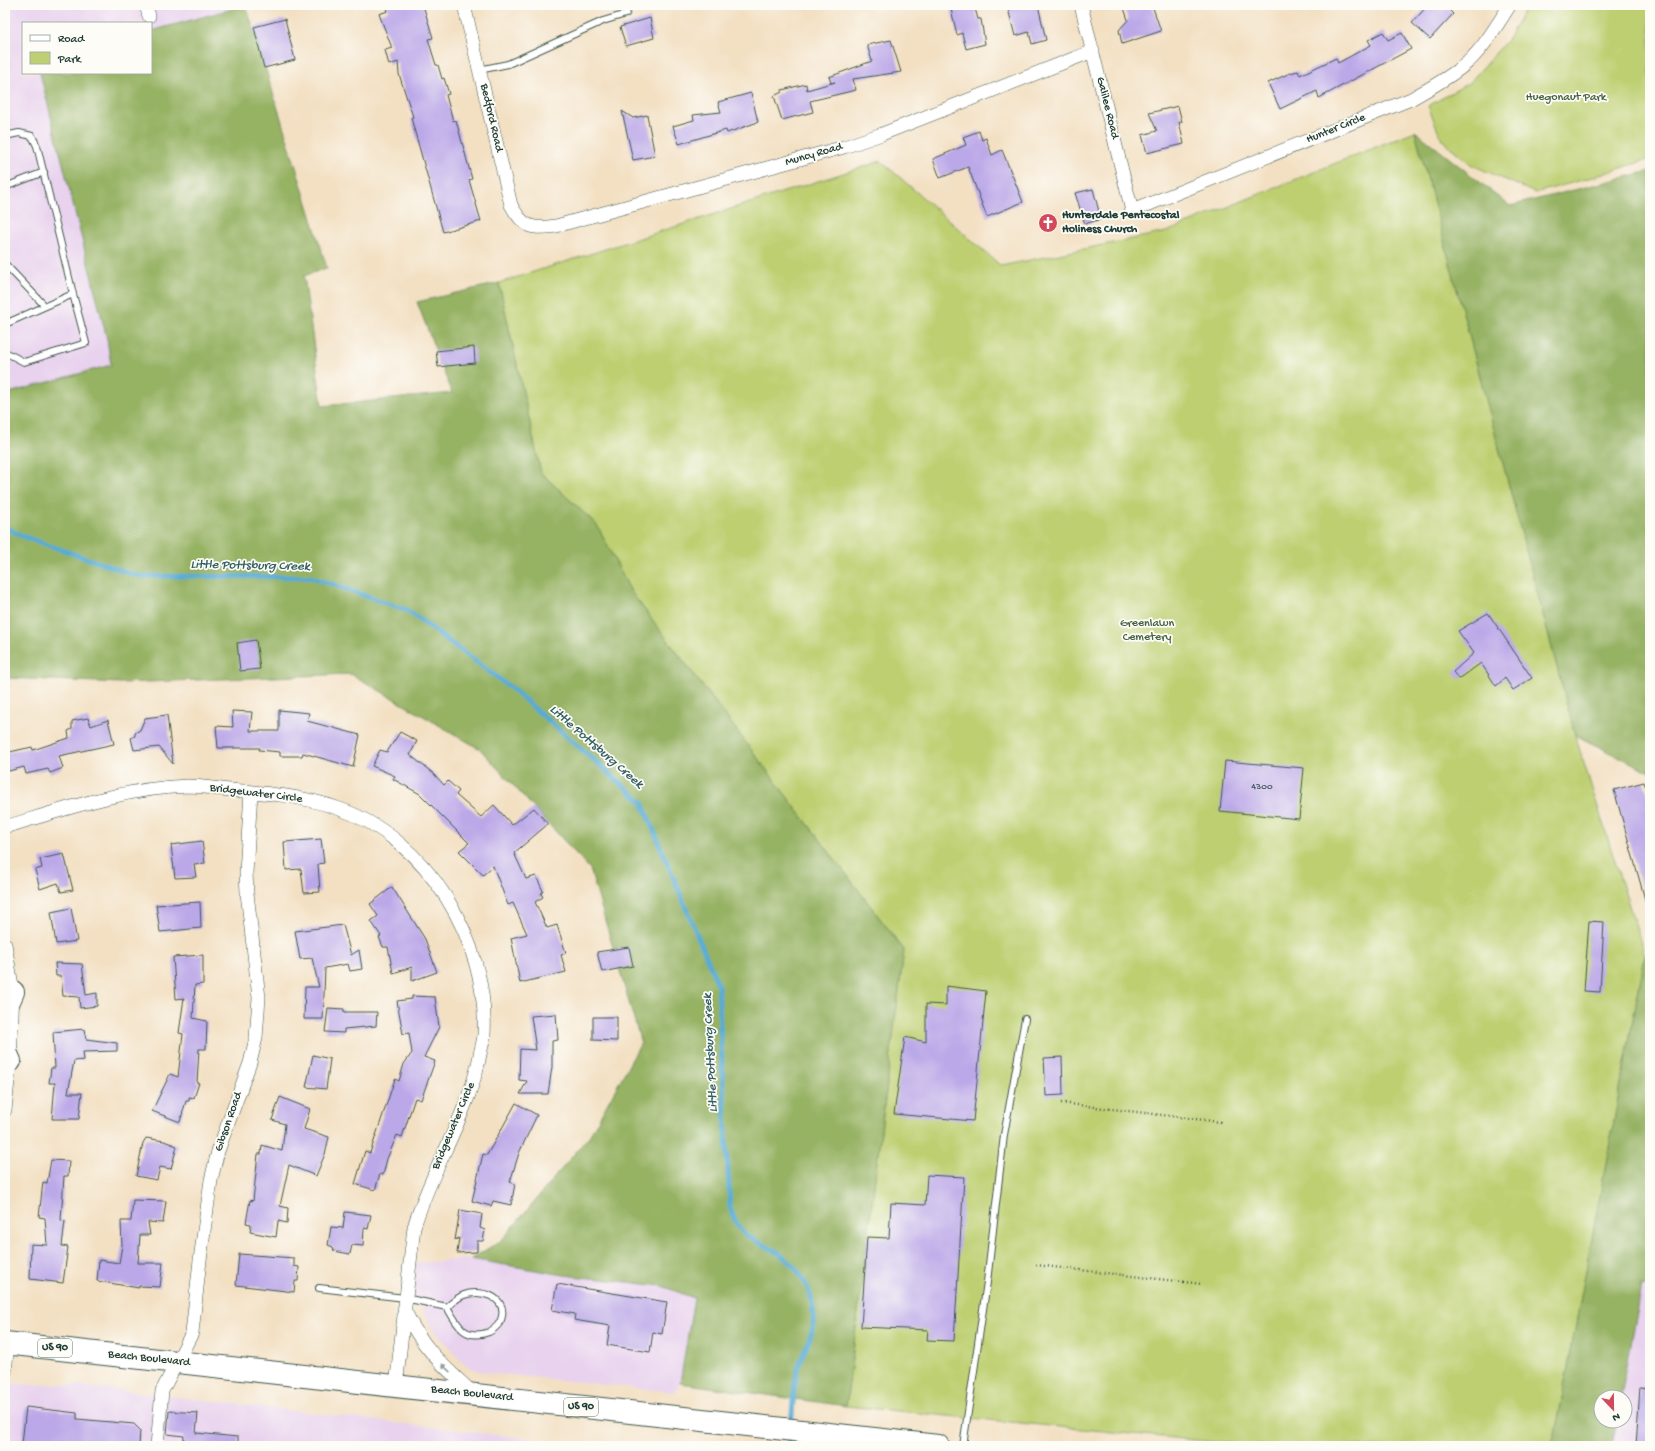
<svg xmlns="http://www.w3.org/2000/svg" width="1655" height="1451" font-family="'Gochi Hand',sans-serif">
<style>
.built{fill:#e8d2ee}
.green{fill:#bdcf71;stroke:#6e8652}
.forest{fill:#96b263;stroke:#5a784c}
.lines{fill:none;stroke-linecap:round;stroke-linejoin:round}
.stream{stroke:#58acd4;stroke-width:5}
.building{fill:#bba8e8}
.service-casing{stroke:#3f5549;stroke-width:8}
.minor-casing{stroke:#3f5549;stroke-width:14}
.trunk-casing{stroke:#3f5549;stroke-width:24}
.motorway-casing{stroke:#3f5549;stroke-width:24}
.path{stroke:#3f5549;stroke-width:2.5;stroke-dasharray:1 3;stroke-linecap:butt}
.service{stroke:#fff;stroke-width:6}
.minor{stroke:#fff;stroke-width:13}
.trunk{stroke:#fff;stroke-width:22}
.motorway{stroke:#fff;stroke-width:22}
.oneway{fill:#8f9e9a}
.labels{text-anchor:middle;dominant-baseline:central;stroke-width:3.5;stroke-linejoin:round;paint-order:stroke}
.number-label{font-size:10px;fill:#465861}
.shield{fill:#fdfcf7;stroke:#62766e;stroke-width:1}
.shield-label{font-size:11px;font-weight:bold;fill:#1f3d34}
.park-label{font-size:12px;fill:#466243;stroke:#fdfcf7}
.street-label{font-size:12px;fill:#1f3d34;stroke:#fdfcf7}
.poi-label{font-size:12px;font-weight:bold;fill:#1f3d34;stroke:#fdfcf7;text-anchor:start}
.water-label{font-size:13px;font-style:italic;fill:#305e64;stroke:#fdfcf7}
</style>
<rect width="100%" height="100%" fill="#fdfcf7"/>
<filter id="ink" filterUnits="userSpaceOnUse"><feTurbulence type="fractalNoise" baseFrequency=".025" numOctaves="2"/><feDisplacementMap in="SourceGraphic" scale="8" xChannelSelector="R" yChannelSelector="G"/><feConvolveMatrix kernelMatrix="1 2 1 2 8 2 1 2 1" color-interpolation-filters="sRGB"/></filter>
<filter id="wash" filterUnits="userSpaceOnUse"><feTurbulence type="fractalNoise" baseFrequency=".012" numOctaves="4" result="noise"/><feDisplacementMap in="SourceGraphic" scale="16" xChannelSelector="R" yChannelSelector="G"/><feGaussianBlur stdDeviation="0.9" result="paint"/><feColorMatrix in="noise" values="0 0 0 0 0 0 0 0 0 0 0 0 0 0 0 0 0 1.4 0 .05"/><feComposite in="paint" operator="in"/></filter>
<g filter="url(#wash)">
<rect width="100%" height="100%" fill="#f3e0c3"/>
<path class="built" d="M5,5H246L151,31V23H23V73H40L107,339L111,365L5,394Z
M471,1259L564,1275L662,1286L694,1298L680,1383L675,1392L482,1372L466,1366L432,1328L415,1294L416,1263Z
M1642,1286L1650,1287V1446H1612L1617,1421H1625V1397H1621Z
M5,1384L76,1385L591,1446H5Z"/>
<path class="green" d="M1527,5H1650V159L1593,177L1535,193L1472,165L1442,140L1428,106L1470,82L1508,39Z
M1415,131L1575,735L1645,956L1553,1446H1255L846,1406L904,950L631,592L597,525L541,473L499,283L881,161L1001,266L1166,232Z"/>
<path class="forest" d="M246,5L327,268L304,276L322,406L452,393L417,302L499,283L541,473L597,525L631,592L904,950L846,1406L680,1383L694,1298L662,1286L564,1275L471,1259L502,1240L590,1135L641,1043L590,869L480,749L351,674L121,683L5,678V394L111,365L107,339L40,73H151V31Z
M1415,131L1510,206L1650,171V772L1575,735Z
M1645,956L1650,966V1287L1642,1286L1621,1397H1601V1421H1617L1612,1446H1553Z"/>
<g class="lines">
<path class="stream" d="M5,527L22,536L138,576L311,577L407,610L511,688L642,802L718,985L730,1207C741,1243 752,1235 778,1253C801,1268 817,1297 813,1326C811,1340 802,1354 798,1369C793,1387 793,1407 791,1426
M789,1446L790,1436"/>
</g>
<g id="blocks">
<path class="building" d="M386,5H423L433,38L428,39L436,65H438L442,79L444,78L449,94L446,95L453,121L456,120L472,179L469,180L481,221L443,232L411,118L413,117L399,74L398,62L389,65L385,50L392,48L379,14L388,11Z
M954,5H974L978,19H981L985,44L966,49L962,33L957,35L951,9L954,8Z
M1007,5H1038L1046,40L1032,44L1029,32L1015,36Z
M1123,5H1152L1161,31L1122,44L1119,30L1128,20Z
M1428,5H1444L1453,14L1430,39L1412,23Z
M650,18L654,38L626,46L620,27Z
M285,19L295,60L264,68L254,27Z
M1383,32L1388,40L1402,33L1411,49L1319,98L1317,91L1280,109L1268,83L1290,73L1298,71L1300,75L1336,58L1338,63L1371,45L1368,40Z
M891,40L901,72L853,79L856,90L810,101L813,112L782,120L774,96L782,92V90L806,84L807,90L835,82L831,83L829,77L872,61L867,45Z
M751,93L758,122L727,133L726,130L679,144L673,126L694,120L693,115L721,112L718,102Z
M1178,106L1182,122H1179L1184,144L1147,153L1142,135L1157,131L1149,113Z
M622,111L633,118L647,115L655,156L633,160Z
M979,131L982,140L986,138L992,155L1002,150L1023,202L987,217L968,167L940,178L933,159L966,145L963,137Z
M1093,189L1101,219L1085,224L1075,193Z
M474,347L475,363L438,367L436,351Z
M1488,613L1532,678L1513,690L1505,678L1496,686L1481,663L1459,679L1453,672L1474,653L1458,631Z
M256,640L260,669L240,671L237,643Z
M279,710L309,713L307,721L360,735L353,767L303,753L302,756H280V752L259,750L260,748H218L216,726L233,727L232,711L252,712L250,731H279Z
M167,715L173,764L159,747L134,750L131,738L135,736V733L140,730L145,718Z
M88,718L91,726L108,720L114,744L59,756L63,768L50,773L48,769L26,774L24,767L5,772V753L32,747L33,750L69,738L68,731L72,729V721Z
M400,732L417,741L410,755L434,774L444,785L448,781L459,791L456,795L481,817L494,805L512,825L534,808L548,824L514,853L526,879L536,876L543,891L541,894L543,897L535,902L547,928L557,925L566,953L561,955L566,972L520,983L511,938L527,934L513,903L508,905L493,866L483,875L459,851L469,843L420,794L393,779L395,776L372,766L380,750L387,752Z
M1225,761L1304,768L1299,819L1220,811Z
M1644,782L1650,801V903H1646L1614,790Z
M321,839L324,863L318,864L320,892L304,893L301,869L286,870L284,842Z
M202,841L205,863L194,864L196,877L175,878L171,845Z
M64,854L73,890L61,892L58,883L40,889L35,870L42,868L40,859Z
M392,887L425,939L437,972L412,981V967L393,973L388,947H383L379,937L381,936L371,921L378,916L370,904Z
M200,902L201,928L160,932L156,905Z
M71,908L77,941L56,944L51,912Z
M1589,921L1604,922L1600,992L1584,991Z
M343,925L351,955L359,950L362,969L350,971L348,964L325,968L323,1019H304L305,987H319L312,958L300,959L295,931Z
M629,947L633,966L602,972L597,952Z
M203,955V984L195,985L193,1018L207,1021L206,1049H199L197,1083H199L194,1098L189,1097V1101H186L180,1122L152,1111L170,1074L178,1077L183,1034L179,1033L184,998L176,999L173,957Z
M55,963L82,964L86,995L97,993V1006L80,1008L79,997L63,996L61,976H56Z
M946,986L986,991L973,1121L894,1114L905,1037L926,1042V1004L946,1005Z
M412,996L435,997L439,1027L424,1057L435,1061L421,1100L415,1098L402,1137L397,1135L387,1159L383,1175L380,1174L375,1190L355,1184L365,1151L370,1153L395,1079L399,1081L404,1064L412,1053L409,1033L403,1034L397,1001L412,999Z
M328,1008L344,1009V1012H377L376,1026L344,1029V1033L325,1032Z
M556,1014L558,1040L552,1041V1067L548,1094H520L527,1081L519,1080L520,1049L536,1050L531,1016Z
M593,1017H617V1041L593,1040Z
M84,1029L86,1039L117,1043V1051L83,1052L84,1060L74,1061L68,1093H82L79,1119H52L55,1083H49L51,1068H55L53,1032Z
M313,1055L330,1059L326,1089L306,1087Z
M1062,1057L1063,1095L1046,1096L1044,1058Z
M280,1097L310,1109L304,1129L329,1137L325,1154L316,1176L289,1165L280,1206L288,1208L287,1223L278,1221L276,1237L250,1232L251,1224L246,1223L250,1200L253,1201L258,1154H261L262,1145L282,1151L285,1124L272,1120Z
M516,1103L537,1115L519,1153L510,1182L515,1184L511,1205L493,1201L491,1206L472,1201L483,1154L487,1155Z
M146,1138L164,1141L177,1146L171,1169L160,1167L157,1180L136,1176L143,1143Z
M51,1160L69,1161L68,1176H64L61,1220L65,1221L62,1246L68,1247L63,1283L30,1279L31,1244L47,1245L45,1218L39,1217L43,1182L47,1183Z
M927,1175L964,1177L954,1341L927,1340L928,1330L861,1327L867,1237L889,1238L891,1203L925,1205Z
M133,1200L166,1201L163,1223L148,1222L150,1235H140L138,1263H163L160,1287L139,1286V1288L97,1281L99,1260L119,1263L122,1246L121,1221H131Z
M460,1210L482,1214L480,1228L485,1230L483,1241H477V1252L457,1253L459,1238L455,1240Z
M345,1212L371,1215L368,1229L364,1228L363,1246L352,1245L350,1254L334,1251L333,1247L328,1245L331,1227L343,1228Z
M239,1254L294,1258V1266L299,1267L298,1281H295L294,1292L236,1285Z
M557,1284L667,1302L662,1334L653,1332L650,1352L607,1345L610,1326L574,1320L575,1314L552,1310Z
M1640,1387L1650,1388V1446H1636Z
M26,1407L77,1413V1419L134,1424L140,1430L139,1446H36L22,1444Z
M169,1411L198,1413L196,1433L238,1437V1446H183L184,1436L167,1434Z"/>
</g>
</g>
<g filter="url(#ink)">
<use href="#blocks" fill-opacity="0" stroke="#3f5549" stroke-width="1"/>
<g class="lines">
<defs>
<path id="service" d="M479,70L508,64L603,21L626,14L629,5
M5,136L19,133L32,136L37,146L73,294
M5,187L44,172
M5,264L45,306
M5,324L73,294L86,343L24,362L5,352
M319,1288L405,1298L447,1307C457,1325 465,1341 489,1332C495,1329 501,1323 502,1316C506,1296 479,1289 464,1295C458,1297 452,1303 447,1307
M963,1446L987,1282L1004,1135L1025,1019"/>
<path id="minor" d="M146,5L149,16
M464,5L511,205C523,227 531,230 556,226L844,147L882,134L1093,51
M1081,5L1132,211L1411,99C1430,88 1451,77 1468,62C1485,46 1497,25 1510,5
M5,827C65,809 125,788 188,786C202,786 217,789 230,790C266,793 303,796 337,808C428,838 489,942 484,1035C483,1044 480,1052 479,1060C466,1119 431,1170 414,1227L396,1386
M5,944L13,992L10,1061L5,1110
M404,1309C422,1348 443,1366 474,1394
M5,1372L8,1343
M157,1446L162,1391L192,1333L200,1260L211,1180L218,1151L250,1063L256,1038L259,998L247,893L246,873L251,792"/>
<path id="trunk" d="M5,1343L938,1446"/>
<path id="motorway" d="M5,1010L13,992
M5,1050L10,1061"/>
</defs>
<use href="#service" class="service-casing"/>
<use href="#minor" class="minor-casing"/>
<use href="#trunk" class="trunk-casing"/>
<use href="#motorway" class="motorway-casing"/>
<path class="path" d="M1061,1103L1221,1122
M1036,1265L1202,1284"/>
<use href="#service" class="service"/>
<use href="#minor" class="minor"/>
<use href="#trunk" class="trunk"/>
<use href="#motorway" class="motorway"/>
</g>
<defs><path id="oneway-solid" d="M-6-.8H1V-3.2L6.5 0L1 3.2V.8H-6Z"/></defs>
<use class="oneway" href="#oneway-solid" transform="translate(446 1368) rotate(-137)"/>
</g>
<defs>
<symbol id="church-disc" viewBox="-11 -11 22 22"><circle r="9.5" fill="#d1495b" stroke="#fdfcf7"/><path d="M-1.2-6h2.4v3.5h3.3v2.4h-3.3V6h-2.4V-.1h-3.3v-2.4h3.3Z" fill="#fff"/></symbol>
</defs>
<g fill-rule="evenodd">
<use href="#church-disc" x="1037" y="212" width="22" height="22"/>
</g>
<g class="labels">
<g class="number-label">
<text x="1262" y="787">4300</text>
</g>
<g class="shield">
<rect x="38" y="1339" width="34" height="18" rx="3"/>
<rect x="564" y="1398" width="34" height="18" rx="3"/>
</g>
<g class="shield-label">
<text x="55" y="1348">US 90</text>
<text x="581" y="1407">US 90</text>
</g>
<g class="park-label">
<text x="1566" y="98">Huegonaut Park</text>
<text x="1147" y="624">Greenlawn<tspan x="1147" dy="14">Cemetery</tspan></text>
</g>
<g class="street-label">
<text transform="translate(1107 108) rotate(76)">Galilee Road</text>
<text transform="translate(491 118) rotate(77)">Bedford Road</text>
<text transform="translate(1336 129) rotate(-22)">Hunter Circle</text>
<text transform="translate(814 155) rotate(-16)">Muncy Road</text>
<text transform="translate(256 794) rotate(7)">Bridgewater Circle</text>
<text transform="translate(229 1122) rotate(-71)">Gibson Road</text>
<text transform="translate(454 1126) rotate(-67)">Bridgewater Circle</text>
<text transform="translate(149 1359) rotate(6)">Beach Boulevard</text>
<text transform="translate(472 1394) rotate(6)">Beach Boulevard</text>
</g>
<g class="poi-label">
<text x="1062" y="216">Hunterdale Pentecostal<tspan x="1062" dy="14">Holiness Church</tspan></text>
</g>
<g class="water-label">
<text transform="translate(250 566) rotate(1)">Little Pottsburg Creek</text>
<text transform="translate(596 747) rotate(41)">Little Pottsburg Creek</text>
<text transform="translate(711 1053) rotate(-93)">Little Pottsburg Creek</text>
</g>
</g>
<rect width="1655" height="1451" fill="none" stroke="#fdfcf7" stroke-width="20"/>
<rect x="22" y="22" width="130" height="52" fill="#fdfcf7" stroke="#a4b0a9"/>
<rect x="30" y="35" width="20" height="6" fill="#ffffff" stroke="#a4b0a9"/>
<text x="58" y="42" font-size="12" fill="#1f3d34">Road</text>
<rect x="30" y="52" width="20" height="12" fill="#bdcf71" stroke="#a4b0a9"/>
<text x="58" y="62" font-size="12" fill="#1f3d34">Park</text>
<g transform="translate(1613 1409) rotate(158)"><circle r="19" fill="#fdfcf7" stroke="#a4b0a9"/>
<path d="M0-3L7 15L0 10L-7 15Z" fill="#d1495b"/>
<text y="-6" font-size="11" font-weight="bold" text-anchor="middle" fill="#1f3d34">N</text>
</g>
</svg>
